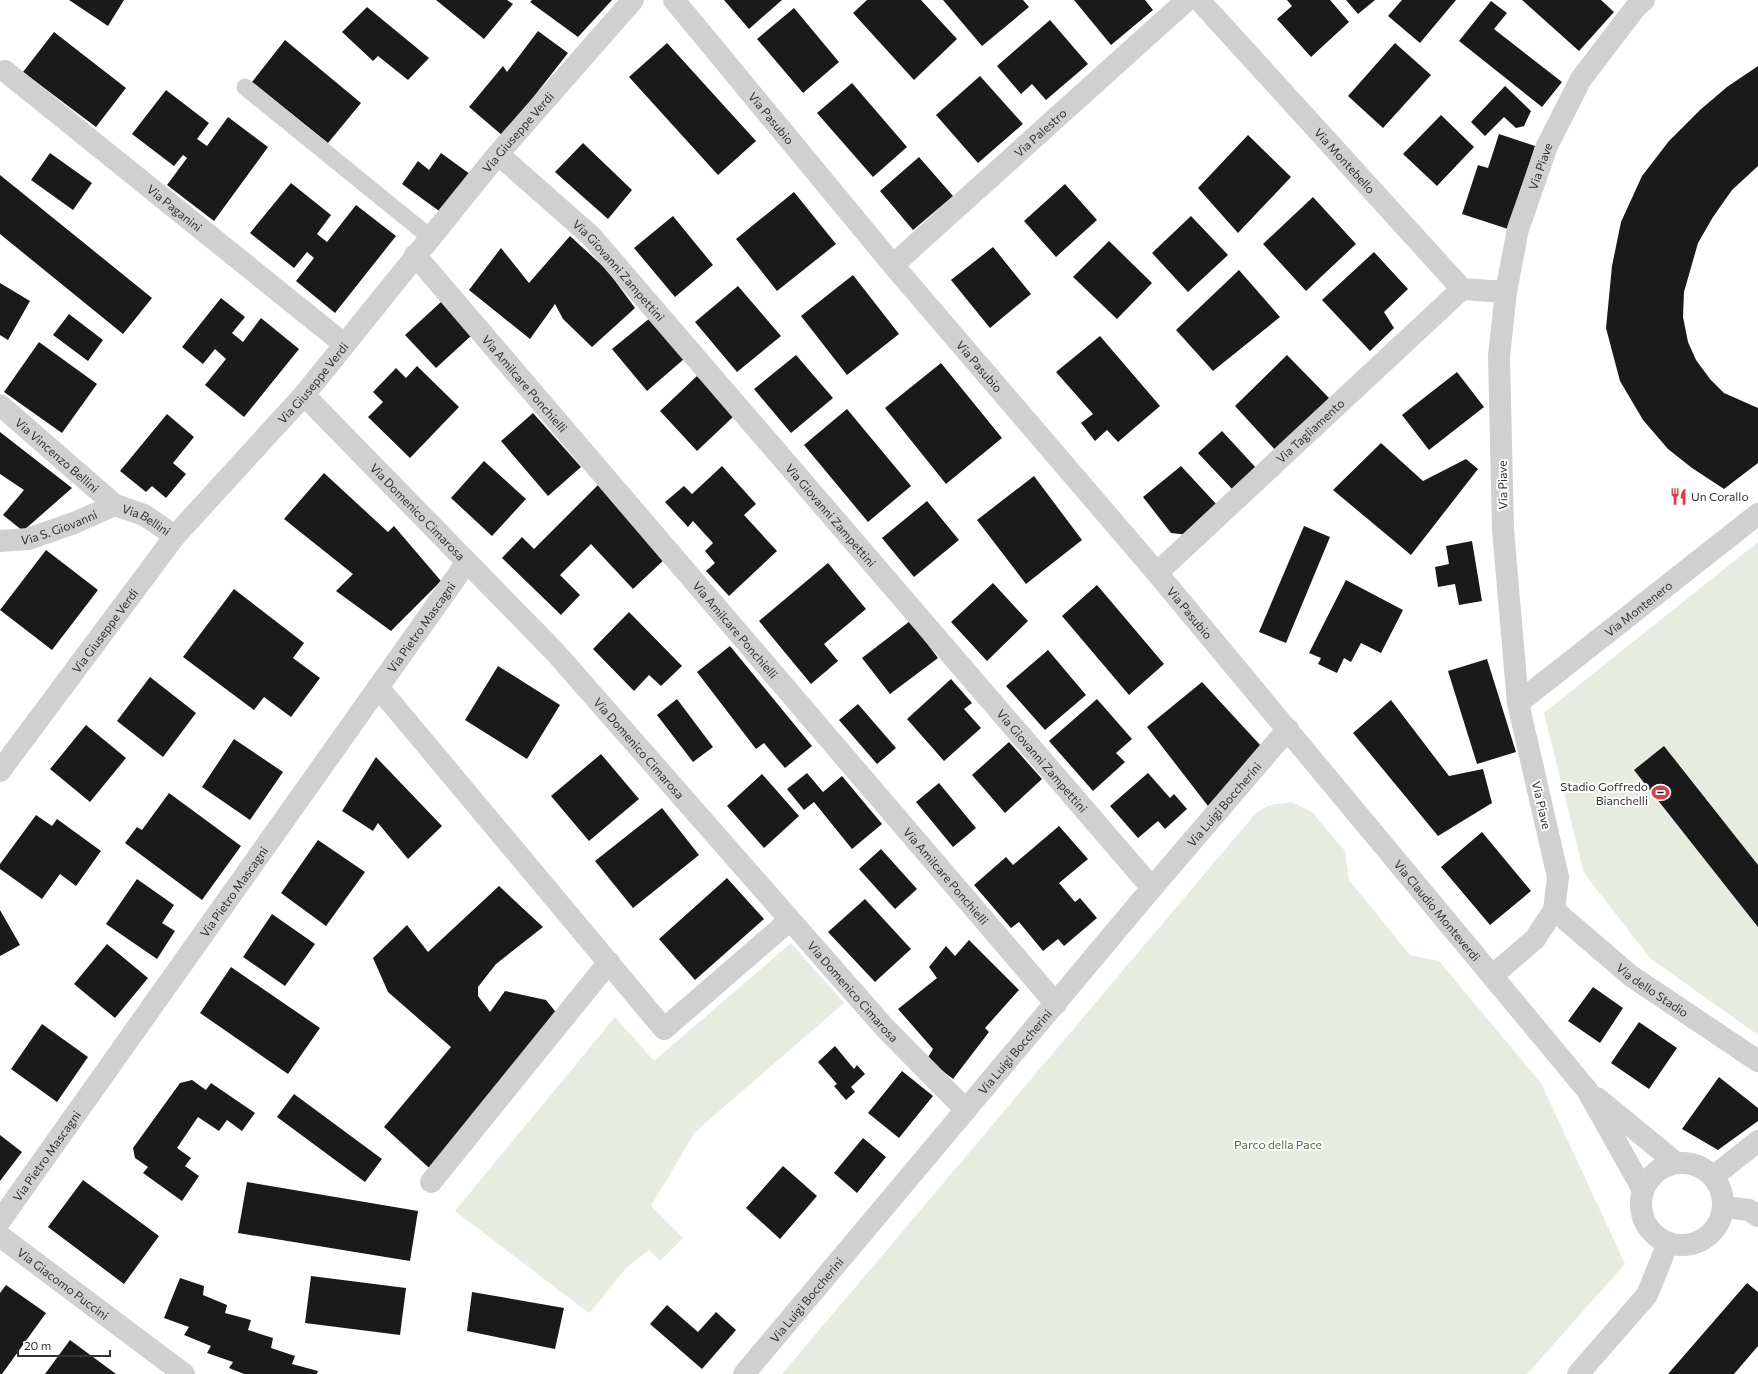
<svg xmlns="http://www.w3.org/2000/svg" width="1758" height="1374" font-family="Commissioner,sans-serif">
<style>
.green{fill:#e6ecdf}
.building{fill:#1a1a1a}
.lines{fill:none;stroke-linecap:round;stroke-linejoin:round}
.service{stroke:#d0d0d0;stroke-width:17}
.minor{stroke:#d0d0d0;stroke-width:22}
.labels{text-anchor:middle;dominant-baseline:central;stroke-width:4;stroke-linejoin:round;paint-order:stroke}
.street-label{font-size:12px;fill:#333;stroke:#fff}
.poi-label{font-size:12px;fill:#333;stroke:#fff;text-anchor:start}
.park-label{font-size:12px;fill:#56703f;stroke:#fff}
</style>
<rect width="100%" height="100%" fill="#fff"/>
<path class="green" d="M1758,542V1035L1650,958L1584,873L1544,713Z
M1292,802L1312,812L1345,851L1349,880L1410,955L1439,961L1541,1083L1625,1264L1527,1374H782L1256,813L1270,805Z
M791,943L844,1003L695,1132L651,1206L683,1238L660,1261L649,1250L626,1268L589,1313L455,1211L615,1017L654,1061Z"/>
<path class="building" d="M69,0H124L108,26Z
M436,0H507L513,4L484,39Z
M532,0H612L578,37L530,2Z
M724,0H782L749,29Z
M867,0H921L957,39L914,80L853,13Z
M943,0H1023L1029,7L982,46Z
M1074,0H1145L1153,10L1111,45Z
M1287,0H1330L1349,22L1311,57L1277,19L1292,6Z
M1346,0H1375L1358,14Z
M1402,0H1456L1420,43L1388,16Z
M1522,0H1601L1614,12L1579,51Z
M1491,1L1507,13L1494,29L1562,82L1542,107L1459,41Z
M367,7L429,58L408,80L378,56L373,61L342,32Z
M794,8L839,62L803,93L757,39Z
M1050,20L1088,64L1046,100L1032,84L1021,94L997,66Z
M538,31L568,53L503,136L469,107L503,66L507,72Z
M54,32L126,88L96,127L23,72Z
M285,40L361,103L328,143L252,82Z
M667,43L756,141L718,175L629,77Z
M1395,43L1431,75L1383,128L1348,96Z
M1758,66V166L1732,190L1713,217L1698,243L1684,292L1683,317L1688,342L1696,360L1710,379L1724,393L1758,408V463L1724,489L1692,468L1668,449L1643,420L1620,381L1606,328L1612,266L1621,222L1642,176L1669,141L1700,110L1727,87Z
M980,76L1023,124L978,163L936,115Z
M852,83L907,147L873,177L817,113Z
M1505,86L1531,111L1524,126L1516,128L1504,117L1485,136L1471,122Z
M166,90L209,123L197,139L207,146L228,117L268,147L214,221L167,185L187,158L183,155L174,166L132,134Z
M1441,115L1474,147L1437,186L1403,154Z
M1499,134L1535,146L1508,229L1462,214L1478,165L1488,168Z
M1248,135L1291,177L1238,233L1198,188Z
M583,143L632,190L608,219L555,172Z
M50,153L92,183L73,210L31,180Z
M441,153L474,177L446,216L402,184L418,161L429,170Z
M919,157L953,196L913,230L880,191Z
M0,175L152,298L123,334L0,234Z
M291,183L331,215L317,234L327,242L356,205L396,236L335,313L296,281L314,258L307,252L294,268L250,233Z
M1065,184L1097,220L1056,257L1024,221Z
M794,192L836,244L777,291L736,239Z
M1313,197L1356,244L1306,291L1263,244Z
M673,216L713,265L675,297L634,248Z
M1191,216L1228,255L1188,292L1152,253Z
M570,236L607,270L635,308L592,347L563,319L555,304L530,339L469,290L501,248L529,283Z
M1109,241L1152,283L1117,319L1073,277Z
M993,247L1031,294L990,328L951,280Z
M1374,252L1408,289L1384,312L1394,328L1370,351L1322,300Z
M1239,270L1280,317L1213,371L1176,330Z
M853,275L899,334L847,375L801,316Z
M0,283L30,301L8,340L0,335Z
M738,286L781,336L737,372L695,322Z
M221,298L245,317L232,333L243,342L261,318L299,349L244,417L205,385L226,359L215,349L203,364L182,347Z
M442,301L472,335L436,368L405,335Z
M69,314L103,340L88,361L53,335Z
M650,318L684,359L647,391L612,349Z
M1100,336L1160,406L1118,442L1107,430L1095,441L1081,423L1093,414L1056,372Z
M39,342L97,384L62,433L4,392Z
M796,355L833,398L791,433L754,389Z
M1287,355L1331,400L1278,453L1235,406Z
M941,363L1002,438L946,484L885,408Z
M417,366L459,407L410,458L368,417L383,402L373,392L396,368L406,378Z
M1457,372L1484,407L1429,450L1402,415Z
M697,376L734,416L697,451L660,411Z
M847,409L911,486L868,522L804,445Z
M533,413L581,467L548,496L501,441Z
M167,414L194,437L173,463L186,474L166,498L152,486L146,492L120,471Z
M1222,431L1257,469L1233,490L1198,453Z
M0,432L72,488L23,531L3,515L24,490L0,474Z
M1381,443L1423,481L1466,459L1478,469L1411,555L1333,490Z
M484,461L526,499L492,536L451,498Z
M722,466L756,504L744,515L777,551L729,596L706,571L715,563L705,551L713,543L693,521L688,527L665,502L684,486L692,494Z
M1181,466L1218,506L1189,535L1171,533L1143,497Z
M324,473L388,532L394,526L441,581L391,631L336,591L353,574L284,519Z
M1034,476L1082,540L1026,584L977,520Z
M598,485L667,557L633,589L591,544L560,575L580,595L561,615L502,558L522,537L534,549Z
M927,501L959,540L914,577L882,538Z
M1304,526L1330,537L1286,643L1259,632Z
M1472,541L1482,601L1459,605L1455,584L1438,587L1435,567L1449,564L1446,546Z
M46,550L98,590L52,650L0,610Z
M828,563L866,609L824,644L838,661L811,684L759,621Z
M1346,580L1403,610L1381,653L1361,643L1351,662L1344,658L1337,673L1318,664L1321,658L1309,653Z
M993,583L1028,621L987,661L951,622Z
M1097,585L1164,664L1129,695L1062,616Z
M234,589L304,643L293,658L320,678L291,717L264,697L254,710L183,657Z
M629,612L682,666L661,686L649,675L634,691L593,649Z
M910,621L938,658L890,694L862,658Z
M730,646L812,746L785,768L764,743L756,749L697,672Z
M1048,650L1086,695L1045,730L1006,686Z
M1487,659L1516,752L1477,764L1448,671Z
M498,666L560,705L527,759L465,720Z
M150,677L196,713L163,757L117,721Z
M951,679L972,703L964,709L981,728L944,761L907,719Z
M1202,682L1261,746L1208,806L1147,727Z
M677,699L713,747L693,762L657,715Z
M1097,699L1132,739L1116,753L1125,762L1093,791L1049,741Z
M1391,700L1449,776L1483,769L1492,803L1438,836L1353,733Z
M858,704L896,748L877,764L839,720Z
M86,725L126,758L90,802L50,769Z
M234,739L283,772L250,820L202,787Z
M1009,742L1042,779L1005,813L972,775Z
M1664,746L1758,865V927L1634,770Z
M601,754L639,799L589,841L551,796Z
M376,757L442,826L408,859L378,823L373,831L342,811Z
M807,773L823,792L842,776L882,824L852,849L814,802L804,810L787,789Z
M1148,773L1170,798L1174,794L1187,809L1165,829L1158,821L1138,838L1110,806Z
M762,774L799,816L764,848L727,806Z
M939,783L976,828L953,847L916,802Z
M169,793L241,846L202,900L125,843L137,827L142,830Z
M662,808L699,855L633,908L595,861Z
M36,815L52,826L57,819L101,851L76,886L60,874L42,899L0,869V864Z
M1059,826L1088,859L1059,883L1075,902L1080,898L1097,918L1064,946L1058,939L1043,951L1019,922L1011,928L974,885L1006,857L1013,865Z
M1482,832L1531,891L1490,925L1441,867Z
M318,840L365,872L326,926L281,893Z
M881,849L917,889L895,909L859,869Z
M727,878L764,919L695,980L659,939Z
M137,879L174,905L162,923L175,931L157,959L106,924Z
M499,886L543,927L496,964L478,987V996L490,1012L505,991L546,1000L559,1016L437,1175L384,1127L451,1047L388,992L373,958L407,925L428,952Z
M865,899L911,949L875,982L828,932Z
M0,910L20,945L0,956Z
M272,914L315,944L285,986L243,957Z
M969,940L1019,990L985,1028L989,1032L953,1079L927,1059L933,1049L898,1009L937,978L929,967L946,946L955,956Z
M107,944L148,978L115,1018L74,984Z
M231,967L320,1028L288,1074L200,1013Z
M1593,987L1623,1008L1600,1043L1568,1021Z
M1639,1022L1677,1048L1649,1089L1611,1063Z
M42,1024L88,1057L57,1102L11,1069Z
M835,1046L854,1069L857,1065L865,1074L851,1087L855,1092L846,1100L834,1086L837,1084L818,1062Z
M902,1071L933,1096L899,1138L868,1113Z
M1719,1077L1758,1108V1121L1718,1150L1682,1129Z
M192,1080L206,1090L211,1083L255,1113L242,1131L227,1120L219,1131L198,1117L177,1148L191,1158L185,1166L199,1176L182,1201L143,1173L148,1167L135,1158L133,1148L180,1083Z
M294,1094L382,1159L365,1182L277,1117Z
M0,1135L22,1152L0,1181Z
M863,1138L886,1157L857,1193L834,1173Z
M783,1166L817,1196L780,1239L746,1208Z
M83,1180L159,1236L124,1284L48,1227Z
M247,1182L418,1211L410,1261L238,1233Z
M311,1276L406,1288L400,1335L305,1323Z
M180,1278L204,1286L203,1295L227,1305L225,1313L251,1320L248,1330L273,1338L271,1348L295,1356L292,1364L318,1371L317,1374H244L229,1368L233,1362L207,1353L211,1346L184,1335L189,1327L164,1318Z
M1747,1283L1758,1292V1346L1734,1374H1668Z
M6,1285L46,1313L2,1374H0V1293Z
M472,1292L564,1308L555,1349L467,1331Z
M667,1305L698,1332L716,1312L736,1330L702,1369L650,1324Z
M70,1340L116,1374H45Z"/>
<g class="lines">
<path class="service" d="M245,87L431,238"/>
<g class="minor">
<path id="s1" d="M674,0L893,265L1157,573L1587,1090L1643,1190"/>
<path id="s2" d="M1199,0L1462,289L1506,292"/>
<path id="s3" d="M5,71L344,344"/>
<path id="s4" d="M498,154L591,236L1152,888"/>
<path id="s5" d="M415,255L1056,1004"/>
<path id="s6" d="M893,265L1187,0"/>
<path id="s7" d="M304,395L555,652L885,1028L966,1110"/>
<path id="s8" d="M0,405L115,505L144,515L175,536"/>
<path id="s9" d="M0,541L28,539L74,523L115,505"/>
<path id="s10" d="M1157,573L1462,289"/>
<path d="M378,687L664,1029L790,920"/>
<path id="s11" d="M1518,703L1758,514"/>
<path id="s12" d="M0,771L175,536L304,395L498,154L633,0"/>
<path id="s13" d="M1554,910L1631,976L1758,1061"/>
<path id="s14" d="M1492,976L1535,939L1554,910L1558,877L1518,703L1503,530L1499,356L1506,292L1518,229L1547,146L1581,79L1636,7L1644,0"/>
<path d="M1597,1098L1675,1162"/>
<circle cx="1682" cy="1204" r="41"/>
<path d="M1714,1176L1758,1141"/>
<path d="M431,1182L609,962"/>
<path d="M1724,1207L1749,1210L1758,1216"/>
<path id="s15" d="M0,1221L467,562"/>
<path id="s16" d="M0,1236L184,1374"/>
<path id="s17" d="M744,1374L1152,888L1288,729"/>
<path d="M1578,1374L1647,1295L1668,1243"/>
</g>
</g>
<defs>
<symbol id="restaurant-bare" viewBox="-9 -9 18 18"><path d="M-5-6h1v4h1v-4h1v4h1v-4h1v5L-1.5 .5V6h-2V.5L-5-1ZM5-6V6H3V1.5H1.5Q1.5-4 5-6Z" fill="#e63946" stroke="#fff" stroke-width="2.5" paint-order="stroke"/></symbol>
<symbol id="stadium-bare" viewBox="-9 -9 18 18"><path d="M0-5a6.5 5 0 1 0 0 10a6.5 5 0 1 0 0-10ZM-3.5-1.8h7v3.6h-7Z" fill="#e63946" stroke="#fff" stroke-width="2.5" paint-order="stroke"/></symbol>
</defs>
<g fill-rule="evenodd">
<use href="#restaurant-bare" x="1666" y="484" width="25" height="25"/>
<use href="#stadium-bare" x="1648" y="780" width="25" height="25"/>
</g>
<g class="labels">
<g class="street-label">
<text stroke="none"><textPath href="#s1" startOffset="153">Via Pasubio</textPath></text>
<text stroke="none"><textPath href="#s12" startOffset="823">Via Giuseppe Verdi</textPath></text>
<text stroke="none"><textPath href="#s6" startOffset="198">Via Palestro</textPath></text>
<text stroke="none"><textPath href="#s2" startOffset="217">Via Montebello</textPath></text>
<text stroke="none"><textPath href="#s14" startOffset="846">Via Piave</textPath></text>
<text stroke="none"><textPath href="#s3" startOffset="218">Via Paganini</textPath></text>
<text stroke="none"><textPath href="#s4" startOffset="168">Via Giovanni Zampettini</textPath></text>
<text stroke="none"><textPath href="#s1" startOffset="477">Via Pasubio</textPath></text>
<text stroke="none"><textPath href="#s12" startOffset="499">Via Giuseppe Verdi</textPath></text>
<text stroke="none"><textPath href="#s5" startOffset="169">Via Amilcare Ponchielli</textPath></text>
<text stroke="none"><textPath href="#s10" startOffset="209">Via Tagliamento</textPath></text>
<text stroke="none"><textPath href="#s8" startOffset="76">Via Vincenzo Bellini</textPath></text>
<text transform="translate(1502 485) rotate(-91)">Via Piave</text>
<text stroke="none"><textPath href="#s7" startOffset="163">Via Domenico Cimarosa</textPath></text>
<text stroke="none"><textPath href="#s4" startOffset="492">Via Giovanni Zampettini</textPath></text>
<text stroke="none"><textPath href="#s8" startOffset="187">Via Bellini</textPath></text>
<text stroke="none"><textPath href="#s9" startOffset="61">Via S. Giovanni</textPath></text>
<text stroke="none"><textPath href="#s11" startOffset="153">Via Montenero</textPath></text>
<text stroke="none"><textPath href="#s1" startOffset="801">Via Pasubio</textPath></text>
<text stroke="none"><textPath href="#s15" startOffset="728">Via Pietro Mascagni</textPath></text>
<text stroke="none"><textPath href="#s5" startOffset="493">Via Amilcare Ponchielli</textPath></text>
<text stroke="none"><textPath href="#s12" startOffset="175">Via Giuseppe Verdi</textPath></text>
<text stroke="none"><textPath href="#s7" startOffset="487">Via Domenico Cimarosa</textPath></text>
<text stroke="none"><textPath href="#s4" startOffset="816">Via Giovanni Zampettini</textPath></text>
<text stroke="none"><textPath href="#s17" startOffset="745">Via Luigi Boccherini</textPath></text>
<text transform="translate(1542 805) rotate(77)">Via Piave</text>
<text stroke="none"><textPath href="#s5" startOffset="817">Via Amilcare Ponchielli</textPath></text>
<text stroke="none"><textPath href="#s15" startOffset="404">Via Pietro Mascagni</textPath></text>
<text stroke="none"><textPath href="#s1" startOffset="1188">Via Claudio Monteverdi</textPath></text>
<text stroke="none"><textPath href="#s13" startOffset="127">Via dello Stadio</textPath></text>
<text stroke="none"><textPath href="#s7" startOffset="811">Via Domenico Cimarosa</textPath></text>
<text stroke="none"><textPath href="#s17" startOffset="421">Via Luigi Boccherini</textPath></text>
<text stroke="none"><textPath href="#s15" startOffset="80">Via Pietro Mascagni</textPath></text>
<text stroke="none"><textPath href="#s16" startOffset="79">Via Giacomo Puccini</textPath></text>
<text stroke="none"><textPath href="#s17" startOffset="97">Via Luigi Boccherini</textPath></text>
</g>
<g class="poi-label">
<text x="1691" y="496">Un Corallo</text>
<text x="1648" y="786" text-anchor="end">Stadio Goffredo<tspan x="1648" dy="14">Bianchelli</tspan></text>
</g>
<g class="park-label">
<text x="1278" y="1144">Parco della Pace</text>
</g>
</g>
<path d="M18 1350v6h92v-6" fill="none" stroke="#333333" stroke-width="2"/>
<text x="24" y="1350" font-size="12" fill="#333333" stroke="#ffffff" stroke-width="3" paint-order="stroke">20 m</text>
</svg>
